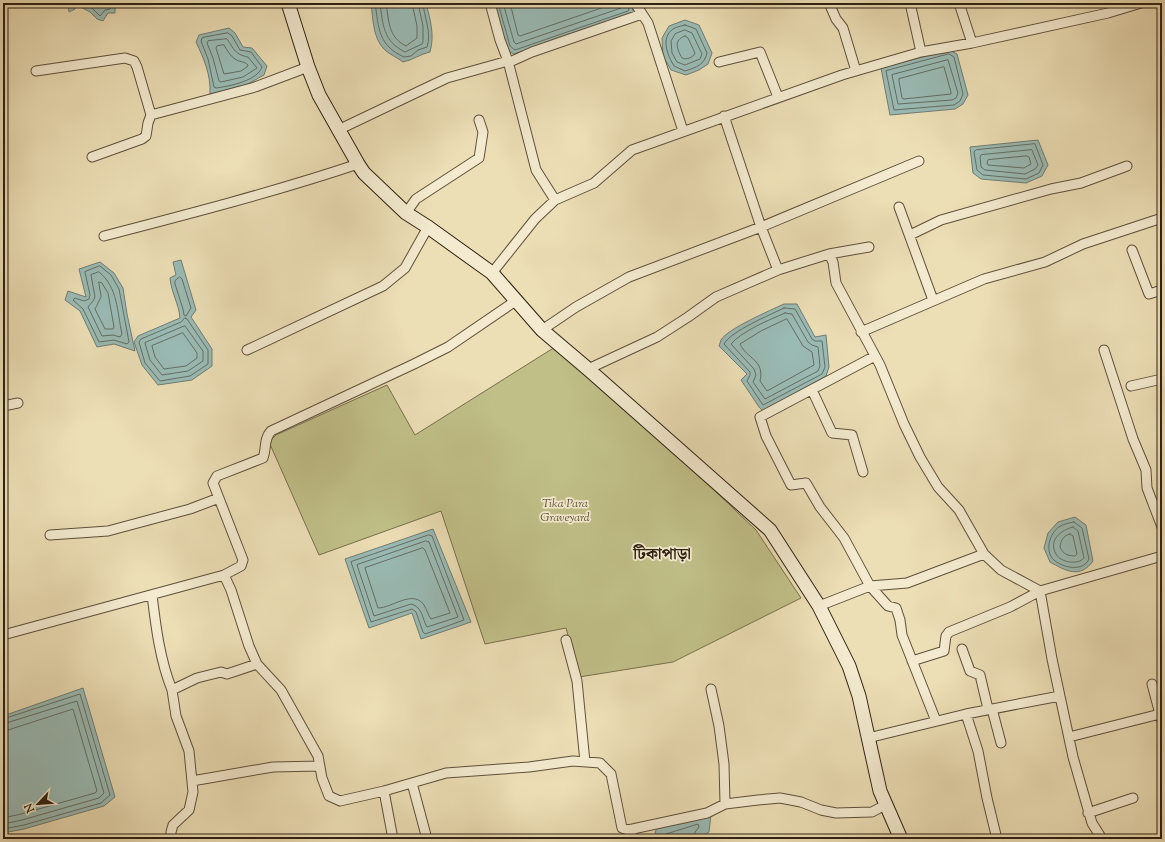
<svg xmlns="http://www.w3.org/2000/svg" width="1165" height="842" font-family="'Sorts Mill Goudy','Noto Serif Bengali',serif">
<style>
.green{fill:#c0bf88;stroke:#77704d}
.water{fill:#9abbb5;stroke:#6f7d74}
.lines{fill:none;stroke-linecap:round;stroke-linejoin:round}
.shore{stroke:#646e64;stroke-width:1}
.street-casing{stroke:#5e503b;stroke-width:11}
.secondary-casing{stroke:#2e2112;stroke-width:15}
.street{stroke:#f3eacf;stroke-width:9}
.secondary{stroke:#f3eacf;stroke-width:13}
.labels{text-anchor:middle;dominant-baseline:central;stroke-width:3.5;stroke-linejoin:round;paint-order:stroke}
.park-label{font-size:12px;font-style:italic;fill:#5a5035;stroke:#f3eacf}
.district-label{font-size:16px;font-weight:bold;fill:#2e2112;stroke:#f3eacf}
</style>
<rect width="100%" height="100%" fill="#ecdeb5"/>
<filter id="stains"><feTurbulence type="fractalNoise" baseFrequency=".005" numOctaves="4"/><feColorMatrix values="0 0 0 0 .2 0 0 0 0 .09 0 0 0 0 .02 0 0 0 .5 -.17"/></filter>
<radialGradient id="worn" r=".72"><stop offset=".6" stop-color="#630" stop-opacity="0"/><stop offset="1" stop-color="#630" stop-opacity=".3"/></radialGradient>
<path class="green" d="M555,347L693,470L756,530L801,598L673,662L579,677L566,628L485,644L441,511L319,555L269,442L276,435L387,385L415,435Z"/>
<path class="water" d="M68,3H117L115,7V13H108L103,21L97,19L90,12L77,5L75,9L69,12Z
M371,3H426C430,19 435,35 430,52C420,54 413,60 403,62C398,58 391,55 386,51C373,40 373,19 371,3Z
M494,3H631L633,6V14L514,54L510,52L507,48Z
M685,20L699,25L712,53L708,64L699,70L686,75L671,70L663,56L662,38L669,26Z
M229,28L235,33L243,47L252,48L267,66L264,75L246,85L210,94C211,75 204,59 196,42L199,35Z
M949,50L957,54L968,95L963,104L955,109L890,115L881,68Z
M1038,140L1048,165L1042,176L1026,183L981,179L973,173L970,147Z
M181,260L196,310L191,317L212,349V366L192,380L158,385L142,365L134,342L138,336L180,318C179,304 171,292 170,278L176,275L173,262Z
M100,262L114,273L123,288L127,314L135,351L114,344L97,347L80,311L65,300L68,291L86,297L79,269Z
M784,304H797L815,337L826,335L829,367L826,376L763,411L759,407L741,380L747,374L719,346C720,344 720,342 721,340C727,329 771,310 784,304Z
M1162,419V488L1159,457L1160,441L1158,423Z
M1075,517L1086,525L1093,561C1080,579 1066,571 1050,562L1044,548L1048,533L1058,522Z
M433,529L471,622L421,639L412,613L369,628L345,559Z
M83,688L115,797L104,806L24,829L3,833V716Z
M711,814L709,832L703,836V839H657L655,832L658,827Z"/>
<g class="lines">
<path class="shore" d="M81,3L92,8L100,16L105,10L110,9L112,3
M375,3C379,29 378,45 404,57L411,56L418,50L427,47C432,32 424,18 423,3
M380,3C383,25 383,41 405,52L422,44L423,42V26L418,3
M386,3C389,21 388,37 406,46L417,38V26L412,3
M498,3L510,46L515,50L628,11L629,10L628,3
M503,3L514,42L516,44L621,8L622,3
M510,3L518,35L520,36L616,3
M685,25L696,29L707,53C704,65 697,67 685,71L674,66C668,56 660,38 673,29C676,27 681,26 685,25Z
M685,30L692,33L702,54L700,59L685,65L677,62L672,53L671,41L675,34Z
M228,33L232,36L240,50L251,52L262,67C257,81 230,86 216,88L214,87L208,59L201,41L202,38L205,37Z
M685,36L688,38L695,53C693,58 686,60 682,58C677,49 673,40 685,36Z
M227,39C235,50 234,54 248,57L257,68L243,77L221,82L219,81L213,58L207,43L208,41Z
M224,45C227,50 230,56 235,59C239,62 244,61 248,65L247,67L241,71L224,74L216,48L217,46Z
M949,54L954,57L963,94L960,101L954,105L894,110L886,71Z
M948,60L958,93L956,98L952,100L898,104L892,75Z
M944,67L951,92V94L904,99L902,98L899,81V79Z
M1035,144L1043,165L1039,173L1026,179L983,175L977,170L974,152L976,150Z
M1032,150L1038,165L1035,169L1025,174L985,170L981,167L980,157L981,155Z
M1027,156L1029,157L1031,164L1024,168L988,165L987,163L988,160Z
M100,266L111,275L119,289L129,342L127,344L114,340L99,342L83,309L73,300L75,298L84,301L89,299L90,295L85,272Z
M99,272C118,287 117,312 122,334L120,337L113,335L102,336L88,307L93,301L95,297L91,275Z
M180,277L182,279L191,308L186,316L184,315L183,309L175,284V281Z
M99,282L102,283L108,293L114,327L113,329H105L95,309L101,297Z
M784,308L795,309L812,339L815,341H822L825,367L822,374L763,405L747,381L750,375V372L724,344C731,331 770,315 784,308Z
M785,313L792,314L808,342L812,345L818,347L820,366L818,371L765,399L753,382L756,375L754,369L731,344C742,331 769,320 785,313Z
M185,318L187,319L208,350V364L190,376L160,381L145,363L139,342L141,339L181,322Z
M787,319L803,346L812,352L814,365L767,391L760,381C765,360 747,359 740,344L761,331Z
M185,326L203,351V361L188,371L162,375L150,360L145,343Z
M183,333L197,353V358L186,366L164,369L155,357L152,346Z
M1074,522L1082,528L1089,559C1083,572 1063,568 1054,560C1044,551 1050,533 1059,527C1063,524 1069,523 1074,522Z
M1073,527L1078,531L1084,558C1078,565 1061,563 1056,554C1048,540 1061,530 1073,527Z
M1070,534L1073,536L1077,554L1075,556C1068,556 1063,554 1060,547C1061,540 1063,536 1070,534Z
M429,535L432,536L464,620L425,634L423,632L416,612L412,609L371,622L351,562Z
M426,541L429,542L458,617L427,627C422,619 423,607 411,604L374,616L357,565Z
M423,548L425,550L450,613L431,619C428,615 427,610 424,605C413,589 392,608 378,608L365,568Z
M3,719L80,694L110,795L101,803L24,825L3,829
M3,724L77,701L104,793L99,798L22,820L3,824
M3,730H8L73,709L97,791L95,793L21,814L3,818
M665,839L666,834L698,824L699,827L695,832L694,839"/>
<defs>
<path id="street" d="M635,3L648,23L683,131
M829,3L836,19L843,28L856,71
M910,3L921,52
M959,3L972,43
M719,62L760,52L778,97
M36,71L125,58L134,61L137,67L151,115L255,87L308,67
M724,116L761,227L778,270L829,254L833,262L836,283L880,365L904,424L920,457L938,487L959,510L984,554L1001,570L1040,591
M338,130L447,78L508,61L500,40L490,3
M92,157L142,139L146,136L148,123L151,115
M555,200L536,170L508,61H512L532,52L642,14
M899,207L933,300
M406,213L416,199L479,158L483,132L479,120
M910,235L941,220L1051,189L1081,183L1127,166
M104,236C189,214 274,192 358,164
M1132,250L1149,294L1162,290
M829,254L869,247
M492,273L535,219L555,200L594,183L632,150L842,75L921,52L972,43L1108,13L1141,3
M542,330L576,307L629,277L761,227L919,161
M861,332L984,279L1045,262L1083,244L1162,218
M247,350L383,286L405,268L428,227
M1104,350L1133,439L1146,470L1147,488L1162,527
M875,356L760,417L766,436L791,485L806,483L820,507L844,538L870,586L888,606L896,608L900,620L902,635L936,721
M588,369L657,337L688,317L716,297L778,270
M1131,386L1162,379
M812,390L832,433L852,435L863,472
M3,406L18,403
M50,535L108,531L190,509L219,498
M224,575L231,590L249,646L257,664L281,690L318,756L322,778L329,796L340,801L384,791L446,773L529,767L573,761L600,763L611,774L622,828L628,830L634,839
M152,595C156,628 160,660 172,690
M819,606L870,586L907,583L984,554
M3,635L224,575L241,566L243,560L213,483L217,476L263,458C267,448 263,440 271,431L414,364L448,347L517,300
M566,640L577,681L585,762
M962,649L970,671L980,675L988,709
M912,661L944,651L946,636L949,632L1010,607L1040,591
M1152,684L1160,714
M711,689L719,726L724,764L725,804
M992,709L1001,743
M966,714L978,751L987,798L997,839
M1069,737L1160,714L1162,721
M868,738L966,714L1060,696
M192,781L273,767L320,766
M412,783L427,839
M384,791L393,839
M1088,813L1133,798
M628,830L707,813L725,804L758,800L780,798L801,802L821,810L836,813L872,812L887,804
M171,839V832L173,825L189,810L193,792L189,751L176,716L172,690L197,678L221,672L227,674L257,664
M1102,839L1092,823L1073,757L1052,659L1040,591L1162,556"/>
<path id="secondary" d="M288,3L308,67L319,95L358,164L364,173L406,213L428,227L492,273L542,330L588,369L770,530L819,606L849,666L859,696L880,791L901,839"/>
</defs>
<use href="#street" class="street-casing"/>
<use href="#secondary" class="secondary-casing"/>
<use href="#street" class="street"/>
<use href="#secondary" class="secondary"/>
</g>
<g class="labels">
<g class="park-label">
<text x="565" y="504">Tika Para<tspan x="565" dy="14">Graveyard</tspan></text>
</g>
<g class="district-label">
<text x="662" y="555">টিকাপাড়া</text>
</g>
</g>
<rect width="1165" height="842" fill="none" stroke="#ecdeb5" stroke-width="16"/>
<rect x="4" y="4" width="1157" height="834" fill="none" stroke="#2e2112" stroke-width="2"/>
<rect x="8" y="8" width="1149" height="826" fill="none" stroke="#2e2112"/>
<g transform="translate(38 804) rotate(244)" stroke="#f3eacf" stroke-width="3" paint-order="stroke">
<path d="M0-3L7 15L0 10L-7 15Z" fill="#2e2112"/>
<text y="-6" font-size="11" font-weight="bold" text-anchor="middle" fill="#2e2112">N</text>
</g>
<rect width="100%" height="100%" filter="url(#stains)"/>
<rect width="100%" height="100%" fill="url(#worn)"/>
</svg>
